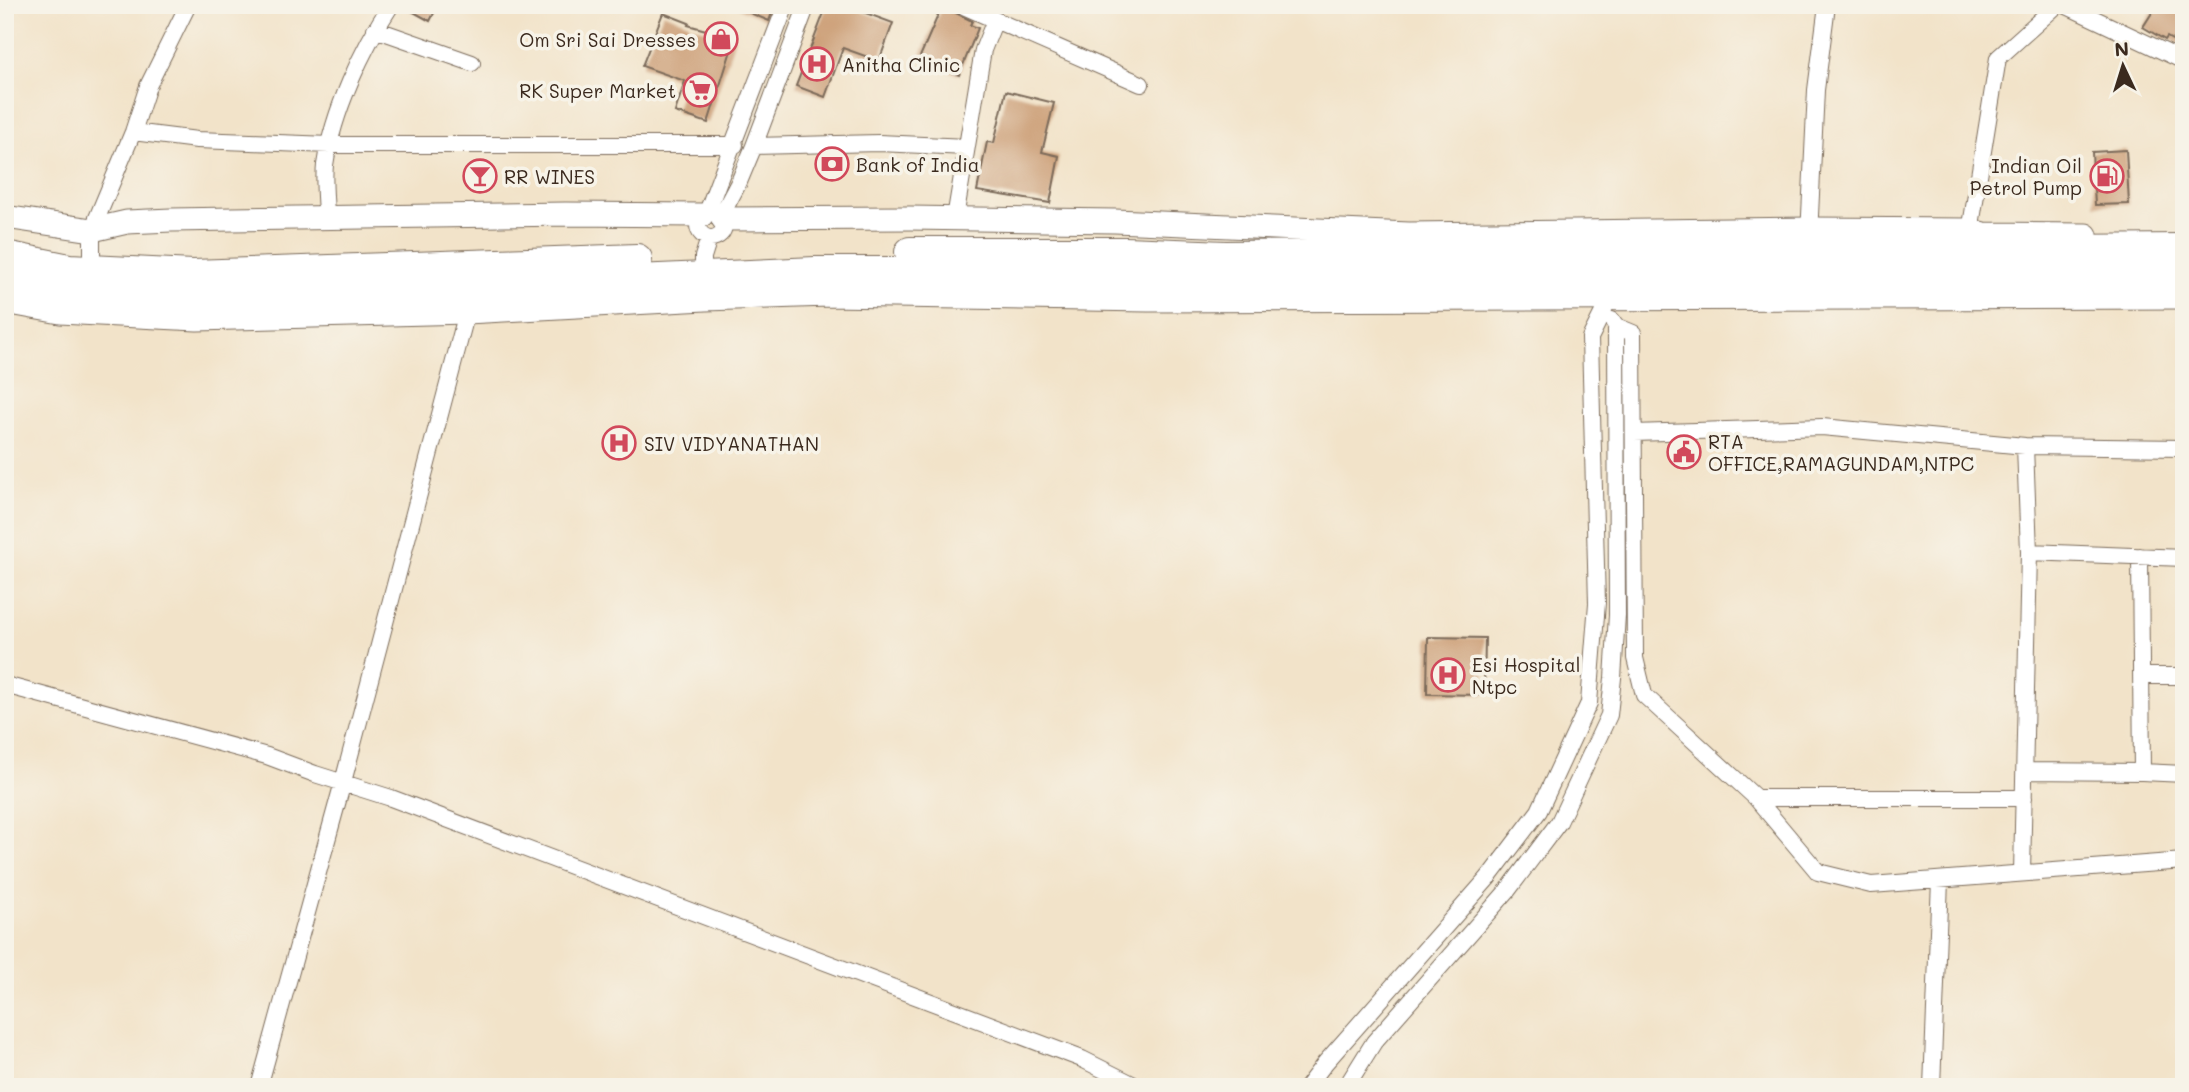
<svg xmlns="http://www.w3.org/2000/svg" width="2189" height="1092" font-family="Mali,sans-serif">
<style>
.building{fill:#cc9f77}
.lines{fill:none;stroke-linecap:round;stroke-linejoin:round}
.street-casing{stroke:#7b6b5a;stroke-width:18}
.secondary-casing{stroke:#7b6b5a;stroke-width:25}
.highway-casing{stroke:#7b6b5a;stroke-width:32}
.street{stroke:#fff;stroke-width:16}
.secondary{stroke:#fff;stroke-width:23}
.highway{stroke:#fff;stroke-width:30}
.labels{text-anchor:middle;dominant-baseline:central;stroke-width:7;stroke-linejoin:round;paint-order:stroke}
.poi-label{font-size:19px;fill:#3b2a1e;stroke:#f7f3e8;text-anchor:start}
</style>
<rect width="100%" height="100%" fill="#f7f3e8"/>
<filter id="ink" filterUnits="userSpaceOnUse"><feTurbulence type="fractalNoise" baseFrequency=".0143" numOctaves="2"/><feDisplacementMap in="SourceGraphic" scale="14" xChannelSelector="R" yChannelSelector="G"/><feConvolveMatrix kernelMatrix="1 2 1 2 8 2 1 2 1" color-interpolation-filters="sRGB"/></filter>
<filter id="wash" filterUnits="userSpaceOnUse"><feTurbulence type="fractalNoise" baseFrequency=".00686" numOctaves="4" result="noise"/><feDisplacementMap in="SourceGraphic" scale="28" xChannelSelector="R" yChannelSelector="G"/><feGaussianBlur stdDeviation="1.57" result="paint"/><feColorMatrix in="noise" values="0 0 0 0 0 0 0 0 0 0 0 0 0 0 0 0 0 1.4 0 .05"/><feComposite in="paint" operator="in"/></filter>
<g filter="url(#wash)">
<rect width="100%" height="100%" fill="#f2e3c9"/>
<g id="blocks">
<path class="building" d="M401,5H438L430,21Z
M731,5H775L769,21Z
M827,5H844L893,23L879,61L843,48L825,97L796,86Z
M2157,5H2184V47L2167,37L2165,40L2143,27Z
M942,6L972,21L970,25L978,28L959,75L919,59Z
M663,13L689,23L688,25L735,38L708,123L675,112L685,81L642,66Z
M1006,91L1054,103L1042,152L1059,156L1050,203L977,191L987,142L994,143Z
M2126,150L2129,204L2095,205L2092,152Z
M1428,637L1485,638L1484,695L1427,694Z"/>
</g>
</g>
<g filter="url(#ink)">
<use href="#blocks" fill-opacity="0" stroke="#7b6b5a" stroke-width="2"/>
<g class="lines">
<defs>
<path id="street" d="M961,5L995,20
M2065,5L2184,61
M375,29L472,63
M133,132L197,140L330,145H735
M754,146L879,143L967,147
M698 225a13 13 0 1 1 26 0a13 13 0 1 1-26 0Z
M707,212L786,5
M721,216L739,182L754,146L807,5
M955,218L983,50L995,20L1141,84
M326,219C326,202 323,182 325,165C333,112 362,49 391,5
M1809,236L1816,90L1827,5
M1969,238L1998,58L2057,5
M92,270V230L133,132L148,86L188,5
M703,283V257L709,238
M1616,326L1633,333L1635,658L1644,695L1756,798L1818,872L1871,885L2184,861
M1634,433L1822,427L2025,446L2184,448
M2029,552L2184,558
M2140,556L2142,772
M2141,676H2184
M5,685L267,756L315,774L391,798L1082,1059L1138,1087
M2025,771L2142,772L2184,774
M1756,798H2024
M2022,873L2029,552L2025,446
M259,1087L343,782L467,312
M1307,1087L1325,1063L1488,878L1539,811L1589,703L1597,603L1590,338L1604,310L1602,290
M1346,1087L1374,1042L1508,890L1559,822L1609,715L1613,678L1617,615L1616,326L1612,320
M1932,1087L1940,880"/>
<path id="secondary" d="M5,217L92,230L127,222L171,220L565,214L702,215
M723,219L910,218L1115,221L1409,234L1810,229L1969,230L1984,234L2086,235
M5,302L60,312L197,319L467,312L705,299L828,295L1148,300L2184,297"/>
<path id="highway" d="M910,252H1125L1226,256L2184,249
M5,256L69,269L193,275L637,259
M5,278L58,290L184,297L295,295L815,272H928L1140,278L1601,280L2184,275"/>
</defs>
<use href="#street" class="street-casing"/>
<use href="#secondary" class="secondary-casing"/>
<use href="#highway" class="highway-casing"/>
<use href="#street" class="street"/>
<use href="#secondary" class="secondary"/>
<use href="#highway" class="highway"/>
</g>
</g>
<defs>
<symbol id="shop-ring" viewBox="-11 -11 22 22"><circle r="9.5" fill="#f7f3e8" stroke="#d1495b" stroke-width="1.5"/><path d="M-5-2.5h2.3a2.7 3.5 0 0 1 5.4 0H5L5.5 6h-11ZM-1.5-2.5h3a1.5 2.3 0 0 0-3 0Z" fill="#d1495b"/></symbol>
<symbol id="hospital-ring" viewBox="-11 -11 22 22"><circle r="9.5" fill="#f7f3e8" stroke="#d1495b" stroke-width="1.5"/><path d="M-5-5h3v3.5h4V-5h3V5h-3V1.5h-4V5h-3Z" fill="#d1495b"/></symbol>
<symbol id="supermarket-ring" viewBox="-11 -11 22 22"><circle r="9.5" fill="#f7f3e8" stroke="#d1495b" stroke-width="1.5"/><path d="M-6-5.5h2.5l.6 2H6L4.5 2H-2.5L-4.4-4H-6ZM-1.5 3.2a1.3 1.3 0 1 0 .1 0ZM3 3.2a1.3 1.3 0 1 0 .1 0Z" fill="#d1495b"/></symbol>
<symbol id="bank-ring" viewBox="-11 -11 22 22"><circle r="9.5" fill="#f7f3e8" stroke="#d1495b" stroke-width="1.5"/><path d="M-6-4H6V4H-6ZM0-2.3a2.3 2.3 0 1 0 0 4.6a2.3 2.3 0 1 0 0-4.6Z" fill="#d1495b"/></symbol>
<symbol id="bar-ring" viewBox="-11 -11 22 22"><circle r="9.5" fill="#f7f3e8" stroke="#d1495b" stroke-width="1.5"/><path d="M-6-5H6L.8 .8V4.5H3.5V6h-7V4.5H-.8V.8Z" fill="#d1495b"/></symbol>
<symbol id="fuel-ring" viewBox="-11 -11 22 22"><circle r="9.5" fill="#f7f3e8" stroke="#d1495b" stroke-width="1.5"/><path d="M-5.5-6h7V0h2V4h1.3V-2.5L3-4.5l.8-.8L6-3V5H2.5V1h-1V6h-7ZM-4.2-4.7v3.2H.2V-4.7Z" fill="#d1495b"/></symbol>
<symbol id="civic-ring" viewBox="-11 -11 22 22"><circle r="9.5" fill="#f7f3e8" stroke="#d1495b" stroke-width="1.5"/><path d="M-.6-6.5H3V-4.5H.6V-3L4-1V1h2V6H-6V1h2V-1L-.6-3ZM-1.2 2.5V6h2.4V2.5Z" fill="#d1495b"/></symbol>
</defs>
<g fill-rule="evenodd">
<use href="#shop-ring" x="702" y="20" width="38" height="38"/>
<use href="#hospital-ring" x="798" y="45" width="38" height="38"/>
<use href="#supermarket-ring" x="681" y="71" width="38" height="38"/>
<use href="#bank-ring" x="813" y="145" width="38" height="38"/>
<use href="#bar-ring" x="461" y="157" width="38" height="38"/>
<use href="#fuel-ring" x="2088" y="157" width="38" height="38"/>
<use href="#hospital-ring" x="600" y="424" width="38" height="38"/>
<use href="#civic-ring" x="1665" y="433" width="38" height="38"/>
<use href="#hospital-ring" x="1429" y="656" width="38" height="38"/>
</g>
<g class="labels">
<g class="poi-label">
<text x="696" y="39" text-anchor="end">Om Sri Sai Dresses</text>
<text x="842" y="64">Anitha Clinic</text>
<text x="676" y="90" text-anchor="end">RK Super Market</text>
<text x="856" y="164">Bank of India</text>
<text x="2082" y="165" text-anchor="end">Indian Oil<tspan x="2082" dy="22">Petrol Pump</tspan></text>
<text x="504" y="176">RR WINES</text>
<text x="1708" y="441">RTA<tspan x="1708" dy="22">OFFICE,RAMAGUNDAM,NTPC</tspan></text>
<text x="644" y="443">SIV VIDYANATHAN</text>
<text x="1472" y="664">Esi Hospital<tspan x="1472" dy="22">Ntpc</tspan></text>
</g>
</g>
<rect width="2189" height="1092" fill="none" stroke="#f7f3e8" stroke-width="28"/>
<g transform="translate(2123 66) rotate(356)" stroke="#f7f3e8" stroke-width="5" paint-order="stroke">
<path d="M0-5L12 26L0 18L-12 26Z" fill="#3b2a1e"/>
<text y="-10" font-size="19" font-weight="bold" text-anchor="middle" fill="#3b2a1e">N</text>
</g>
</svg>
